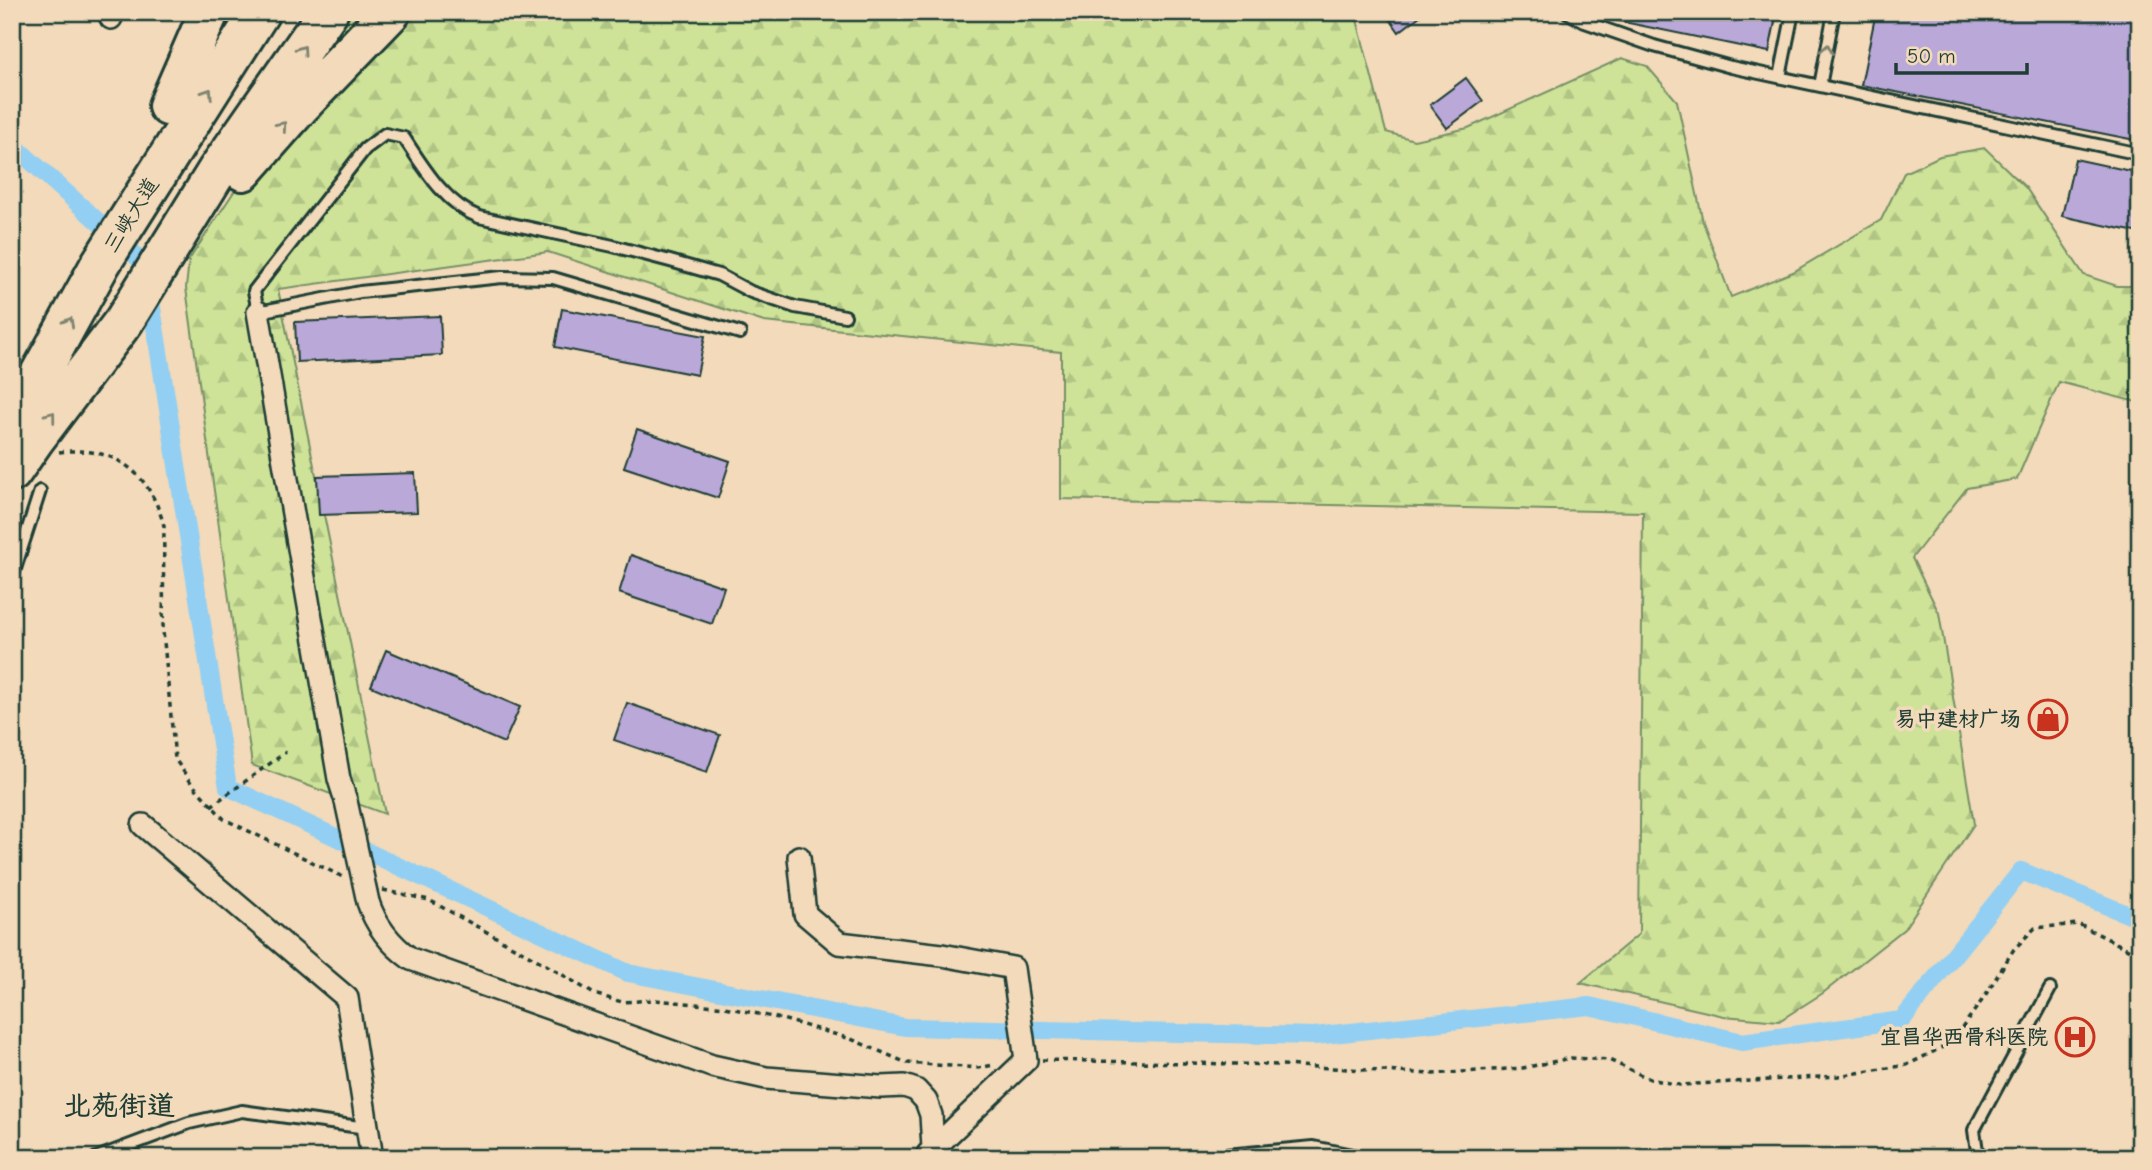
<svg xmlns="http://www.w3.org/2000/svg" width="2152" height="1170" font-family="'Comic Neue','LXGW WenKai TC',sans-serif">
<style>
.forest{fill:url(#forest-firs);stroke:#769066;stroke-width:2}
.lines{fill:none;stroke-linecap:round;stroke-linejoin:round}
.canal{stroke:#92cff3;stroke-width:18}
.building{fill:#b9a8d8;stroke:#1f3d34;stroke-width:2}
.service-casing{stroke:#1f3d34;stroke-width:16}
.minor-casing{stroke:#1f3d34;stroke-width:26}
.motorway-casing{stroke:#1f3d34;stroke-width:44}
.path{stroke:#1f3d34;stroke-width:3.5;stroke-dasharray:5 5;stroke-linecap:butt}
.service{stroke:#f2daba;stroke-width:10}
.minor{stroke:#f2daba;stroke-width:21}
.motorway{stroke:#f2daba;stroke-width:38}
.minor-bridge-casing{stroke:#1f3d34;stroke-width:26;stroke-linecap:butt}
.minor-bridge{stroke:#f2daba;stroke-width:21}
.oneway{stroke:#7e8470}
.labels{text-anchor:middle;dominant-baseline:central;stroke-width:7;stroke-linejoin:round;paint-order:stroke}
.street-label{font-size:21px;fill:#1f3d34;stroke:#f2daba}
.poi-label{font-size:21px;font-weight:bold;fill:#1f3d34;stroke:#f2daba;text-anchor:end}
.district-label{font-size:28px;font-weight:bold;fill:#1f3d34;stroke:#f2daba}
</style>
<defs>
<pattern id="forest-firs" width="22" height="20" patternUnits="userSpaceOnUse" patternTransform="scale(1.75)"><rect width="22" height="20" fill="#cee398"/><path d="M5 1l3.5 6h-7zM16 11l3.5 6h-7z" fill="#b0c484"/></pattern>
</defs>
<rect width="100%" height="100%" fill="#f2daba"/>
<filter id="ink" filterUnits="userSpaceOnUse"><feTurbulence type="fractalNoise" baseFrequency=".0143" numOctaves="2"/><feDisplacementMap in="SourceGraphic" scale="14" xChannelSelector="R" yChannelSelector="G"/><feConvolveMatrix kernelMatrix="1 2 1 2 8 2 1 2 1" color-interpolation-filters="sRGB"/></filter>
<g filter="url(#ink)">
<path class="forest" d="M352,12H1355L1386,132L1414,140L1468,128L1622,58L1647,66L1677,101L1703,222L1731,297L1793,272L1881,220L1904,173L1940,156L1985,148L2026,188L2084,275L2117,286H2140V403L2059,382L2017,479L1967,488L1912,558L1939,613L1974,824L1904,929L1823,993L1779,1021L1724,1016L1580,983L1639,934L1643,512L1061,499V352L764,322L548,252L278,289L385,814L252,765L186,288L189,260Z"/>
<g class="lines">
<path class="canal" d="M12,144L145,264L228,787L628,973L905,1027L1314,1036L1589,1006L1742,1042L1902,1020L2021,871L2127,914L2140,915"/>
</g>
<path class="building" d="M1385,12H1425L1399,32Z
M1609,12H1777L1769,52L1609,19Z
M1876,12H2140V141L1861,85Z
M1466,78L1483,101L1447,128L1430,105Z
M2075,159L2140,173V233L2062,216Z
M562,309L705,336L697,375L555,347Z
M440,316L442,355L297,362L295,322Z
M637,429L730,461L718,498L624,467Z
M415,473L417,512L319,515L317,476Z
M631,555L724,587L712,624L619,593Z
M386,650L520,707L504,743L371,686Z
M627,703L720,735L707,772L614,740Z"/>
<g class="lines">
<defs>
<path id="service" d="M1567,12L1585,22L1654,46L1731,67L2140,154
M1780,77L1793,12
M1820,86L1834,12
M740,333L553,278L502,277L360,292L258,312L254,291L365,149L385,134L404,138C424,168 445,204 479,217L613,246L670,261L719,275L751,292L795,307L845,316
M12,578L40,491
M2140,815V817
M12,1156L21,1158
M96,1158L189,1123L242,1111L367,1128
M1193,1158L1313,1147L1367,1158
M1978,1158L1974,1130L2050,989"/>
<path id="minor" d="M111,18L113,12
M258,312L339,779L346,801
M143,825L347,998L372,1158
M799,857L805,914L839,943L942,955L1013,968L1026,1060L928,1154
M368,902C376,926 390,944 411,959L712,1066L766,1078L881,1087L904,1086L916,1090L926,1101L931,1115L933,1148"/>
<path id="motorway" d="M168,106L209,12
M243,171L301,105L391,12
M12,425L101,263L260,12
M12,472L34,440L124,321L217,171L328,12"/>
</defs>
<use href="#service" class="service-casing"/>
<use href="#minor" class="minor-casing"/>
<use href="#motorway" class="motorway-casing"/>
<path class="path" d="M59,452C116,445 150,473 164,526L163,631L175,759L192,784L224,819L343,877
M211,806L286,752
M383,890L429,900L543,963L594,994L622,1002L655,1000L725,1007L782,1019L851,1039L907,1063L979,1068L993,1065
M1042,1060L1282,1065L1432,1074L1523,1068L1571,1058L1609,1060L1650,1079L1680,1085L1838,1076L1907,1065L1951,1043L1983,999L2014,949L2035,928L2078,924L2140,955"/>
<use href="#service" class="service"/>
<use href="#minor" class="minor"/>
<use href="#motorway" class="motorway"/>
<defs>
<path id="minor-bridge" d="M346,801L368,902"/>
</defs>
<use href="#minor-bridge" class="minor-bridge-casing"/>
<use href="#minor-bridge" class="minor-bridge"/>
</g>
<defs><path id="oneway-chevron" d="M-2-3.5L2.5 0L-2 3.5" fill="none" stroke-width="1.6" stroke-linecap="round" stroke-linejoin="round" transform="scale(1.75)"/></defs>
<g class="oneway">
<use href="#oneway-chevron" transform="translate(1827 49) rotate(-79)"/>
<use href="#oneway-chevron" transform="translate(302 50) rotate(-55)"/>
<use href="#oneway-chevron" transform="translate(208 93) rotate(-57)"/>
<use href="#oneway-chevron" transform="translate(282 126) rotate(-49)"/>
<use href="#oneway-chevron" transform="translate(69 322) rotate(-61)"/>
<use href="#oneway-chevron" transform="translate(51 416) rotate(-53)"/>
</g>
</g>
<defs>
<symbol id="shop-ring" viewBox="-11 -11 22 22"><circle r="9.5" fill="#f2daba" stroke="#c8321e" stroke-width="1.5"/><path d="M-5-2.5h2.3a2.7 3.5 0 0 1 5.4 0H5L5.5 6h-11ZM-1.5-2.5h3a1.5 2.3 0 0 0-3 0Z" fill="#c8321e"/></symbol>
<symbol id="hospital-ring" viewBox="-11 -11 22 22"><circle r="9.5" fill="#f2daba" stroke="#c8321e" stroke-width="1.5"/><path d="M-5-5h3v3.5h4V-5h3V5h-3V1.5h-4V5h-3Z" fill="#c8321e"/></symbol>
</defs>
<g fill-rule="evenodd">
<use href="#shop-ring" x="2026" y="697" width="44" height="44"/>
<use href="#hospital-ring" x="2053" y="1015" width="44" height="44"/>
</g>
<g class="labels">
<g class="street-label">
<text transform="translate(131 215) rotate(-58)">三峡大道</text>
</g>
<g class="poi-label">
<text x="2021" y="719">易中建材广场</text>
<text x="2048" y="1037">宜昌华西骨科医院</text>
</g>
<g class="district-label">
<text x="119" y="1106">北苑街道</text>
</g>
</g>
<rect width="2152" height="1170" fill="none" stroke="#f2daba" stroke-width="42"/>
<rect x="21" y="21" width="2110" height="1128" fill="none" stroke="#1f3d34" stroke-width="2.5" filter="url(#ink)"/>
<path d="M1896 63v10h131v-10" fill="none" stroke="#1f3d34" stroke-width="3.5"/>
<text x="1907" y="63" font-size="21" fill="#1f3d34" stroke="#f2daba" stroke-width="5" paint-order="stroke">50 m</text>
</svg>
